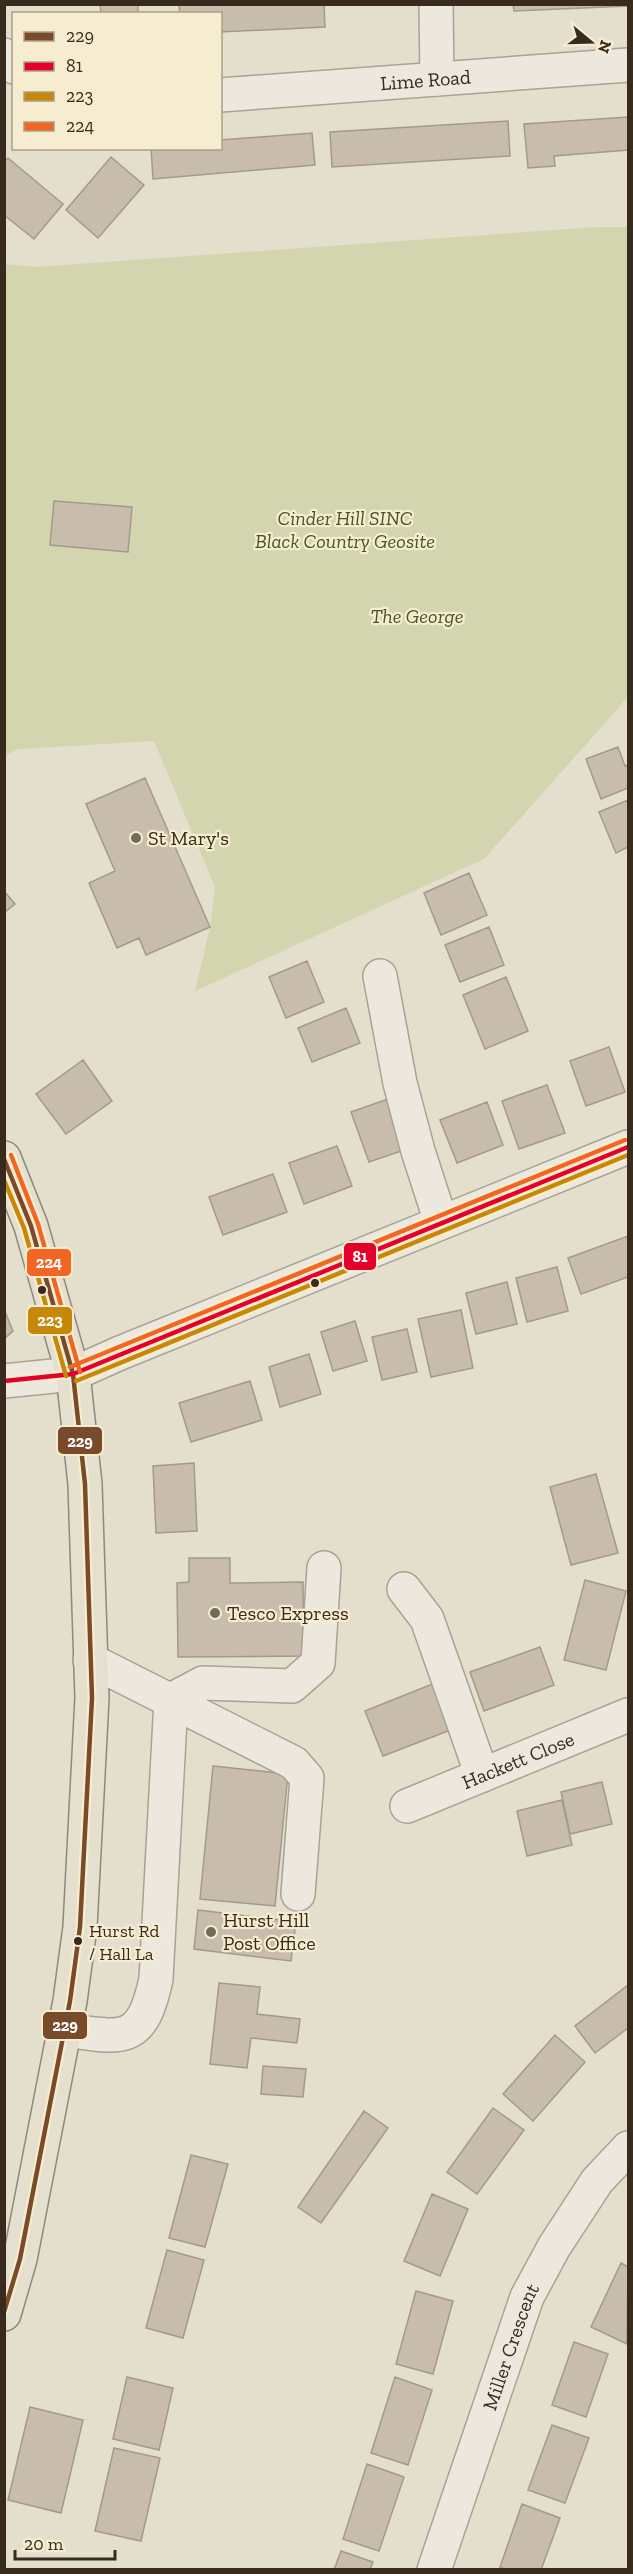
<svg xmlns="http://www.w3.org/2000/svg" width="633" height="2574" font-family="'Zilla Slab',serif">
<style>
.green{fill:#d2d5ae}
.building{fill:#c8bcac;stroke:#a49a8b;stroke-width:1.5}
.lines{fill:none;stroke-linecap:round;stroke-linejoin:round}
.minor-casing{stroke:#a9a295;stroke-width:36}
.major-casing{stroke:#8f887c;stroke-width:36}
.minor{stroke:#ece8de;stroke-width:33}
.major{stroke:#e4dfcf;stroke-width:33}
.bus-1-casing{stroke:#f6edd1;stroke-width:9}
.bus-2-casing{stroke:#f6edd1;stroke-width:9}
.bus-3-casing{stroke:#f6edd1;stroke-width:9}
.bus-4-casing{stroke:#f6edd1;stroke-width:9}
.bus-1{stroke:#7a4b2a;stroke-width:4.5}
.bus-2{stroke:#e4002b;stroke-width:4.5}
.bus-3{stroke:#c78707;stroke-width:4.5}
.bus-4{stroke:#f26522;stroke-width:4.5}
.poi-dot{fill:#746a5a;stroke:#f6edd1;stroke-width:2}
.bus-dot{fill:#382b1d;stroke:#f6edd1;stroke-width:2}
.labels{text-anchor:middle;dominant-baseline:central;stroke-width:4.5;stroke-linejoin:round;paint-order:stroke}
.bus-label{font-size:18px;fill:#382b1d;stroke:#f6edd1;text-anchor:start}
.street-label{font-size:20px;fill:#382b1d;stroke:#f6edd1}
.park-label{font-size:20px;font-style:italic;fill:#465523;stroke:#f6edd1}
.poi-label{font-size:20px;fill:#382b1d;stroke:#f6edd1;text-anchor:start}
.line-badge{stroke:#f6edd1;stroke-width:2}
.badge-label{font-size:16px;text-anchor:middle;font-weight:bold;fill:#fff}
</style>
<rect width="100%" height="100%" fill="#e4decc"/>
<path class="green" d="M596,227H628V697L484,859L195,991L210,927L215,887L154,741L18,749L5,756L4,264L36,267Z"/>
<path class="building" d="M100,4H138V13L101,14Z
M179,4H324L325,27L220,32V14H180Z
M513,4H628V6L514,11Z
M628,117V150L554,156L555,166L528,168L524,124Z
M508,121L510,156L332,167L330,132Z
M312,133L315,165L153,179L151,148H220V140Z
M111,157L144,185L98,238L66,210Z
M8,158L63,204L34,239L4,215V162Z
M54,501L132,507L128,552L50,545Z
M618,747L625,766L628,765V788L601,799L586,759Z
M145,778L210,927L146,955L139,938L117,948L89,883L115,871L86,804Z
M628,800V847L616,853L599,812Z
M469,873L487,915L441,935L424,893Z
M4,891L15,904L4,913Z
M489,927L504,965L460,982L445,945Z
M307,961L324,1002L286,1018L269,977Z
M506,977L528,1031L485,1049L463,995Z
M346,1008L360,1043L312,1062L298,1028Z
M609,1047L625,1092L586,1106L570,1061Z
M83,1060L112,1101L66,1134L36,1094Z
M547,1085L565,1133L519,1149L502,1101Z
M388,1099L407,1149L369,1162L351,1112Z
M487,1102L503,1145L457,1163L440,1120Z
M337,1146L352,1186L304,1204L289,1163Z
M273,1174L287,1212L223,1235L209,1197Z
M628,1236V1277L581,1294L568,1258Z
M557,1267L568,1311L527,1322L516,1278Z
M507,1282L517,1324L476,1334L466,1293Z
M4,1309L13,1331L4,1339Z
M461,1310L473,1368L431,1377L418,1319Z
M355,1321L367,1361L333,1371L321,1332Z
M407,1329L417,1372L382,1380L372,1337Z
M309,1354L321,1394L280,1407L269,1367Z
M250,1381L262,1420L191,1442L179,1403Z
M194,1463L197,1531L156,1533L153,1466Z
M596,1474L618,1553L571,1565L550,1487Z
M189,1558H230V1583L303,1582L304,1656L178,1657L177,1583L189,1582Z
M585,1580L626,1591L606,1670L564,1660Z
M540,1647L554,1685L484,1711L470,1672Z
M435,1683L453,1729L383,1756L365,1711Z
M213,1766L288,1774L275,1906L200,1899Z
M602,1782L612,1824L570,1834L561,1792Z
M562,1800L572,1845L527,1856L517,1811Z
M198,1910L296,1922L291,1961L194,1949Z
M219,1983L260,1987L257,2014L300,2019L297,2043L251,2038L247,2068L210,2064Z
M628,1985V2028L595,2053L575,2026Z
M555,2035L585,2062L533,2121L503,2094Z
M263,2066L306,2069L303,2097L261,2094Z
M493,2108L524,2130L477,2194L447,2172Z
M364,2111L388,2128L321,2223L298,2207Z
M191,2155L228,2164L205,2247L169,2238Z
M432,2194L468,2209L440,2276L404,2261Z
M167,2250L204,2260L183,2338L146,2328Z
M621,2263L628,2267L627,2344L591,2327Z
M416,2291L453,2301L433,2374L396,2364Z
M574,2342L608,2354L586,2417L552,2405Z
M127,2377L173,2388L159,2450L113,2439Z
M395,2377L432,2390L408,2465L371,2453Z
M30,2407L83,2420L61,2513L8,2500Z
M552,2425L589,2438L565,2503L528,2490Z
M114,2448L160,2458L141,2541L95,2531Z
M367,2464L404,2477L379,2551L343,2539Z
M522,2504L560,2518L541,2570H506L500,2567Z
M341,2551L373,2562L370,2570H334Z"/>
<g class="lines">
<defs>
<g id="minor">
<path d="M436,4L437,79"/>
<path d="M4,55L14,67"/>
<path id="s1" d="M220,95L628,65"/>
<path d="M380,976L400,1083L418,1151L441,1222"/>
<path d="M4,1381L73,1374L120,1353L628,1147"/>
<path d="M404,1589L427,1619L482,1775"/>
<path d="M90,1660L294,1763L307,1778L298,1894"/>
<path d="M171,1700L203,1683L292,1686L318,1663L324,1568"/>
<path id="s2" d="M407,1806L628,1715"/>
<path d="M65,2030C123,2038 142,2045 156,1979L171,1700"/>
<path id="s3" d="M434,2570L527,2297L554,2247L597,2181L628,2148"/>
</g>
<path id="major" d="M4,1158L31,1226L73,1374L85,1484L92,1698L80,1927L70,2001L20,2259L4,2314"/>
</defs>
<use href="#minor" class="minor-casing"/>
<use href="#major" class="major-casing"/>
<use href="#minor" class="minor"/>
<use href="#major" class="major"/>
<defs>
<path id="bus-1" d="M4,1159L31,1226L73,1374L85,1484L92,1698L80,1927L70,2001L20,2259L4,2312"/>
<path id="bus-2" d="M4,1381L73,1374L628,1147"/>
<path id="bus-3" d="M4,1180L24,1228L66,1376
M76,1381L628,1155"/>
<path id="bus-4" d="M11,1155L38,1224L80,1372
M70,1367L625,1140"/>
</defs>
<use href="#bus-1" class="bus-1-casing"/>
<use href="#bus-2" class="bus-2-casing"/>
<use href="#bus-3" class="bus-3-casing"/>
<use href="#bus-4" class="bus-4-casing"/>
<use href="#bus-1" class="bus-1"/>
<use href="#bus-2" class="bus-2"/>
<use href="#bus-3" class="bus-3"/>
<use href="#bus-4" class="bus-4"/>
</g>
<g class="poi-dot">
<circle cx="136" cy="838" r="6"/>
<circle cx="215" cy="1613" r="6"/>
<circle cx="211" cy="1932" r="6"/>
</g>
<g class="bus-dot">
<circle cx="315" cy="1283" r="5"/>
<circle cx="42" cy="1290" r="5"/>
<circle cx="78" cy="1941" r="5"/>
</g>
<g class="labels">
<g class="bus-label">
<text x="89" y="1931">Hurst Rd<tspan x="89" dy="23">/ Hall La</tspan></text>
</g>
<g class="street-label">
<text stroke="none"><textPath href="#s1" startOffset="206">Lime Road</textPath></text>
<text stroke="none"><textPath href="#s2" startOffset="120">Hackett Close</textPath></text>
<text stroke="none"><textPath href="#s3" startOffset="236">Miller Crescent</textPath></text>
</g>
<g class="park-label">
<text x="345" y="518">Cinder Hill SINC<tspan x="345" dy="23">Black Country Geosite</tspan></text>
<text x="417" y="616">The George</text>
</g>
<g class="poi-label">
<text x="148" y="838">St Mary's</text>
<text x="227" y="1613">Tesco Express</text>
<text x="223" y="1920">Hurst Hill<tspan x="223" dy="23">Post Office</tspan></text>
</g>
</g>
<g class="line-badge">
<rect x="343" y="1242" width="34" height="29" rx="6" fill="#e4002b"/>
<rect x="26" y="1248" width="46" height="29" rx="6" fill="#f26522"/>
<rect x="27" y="1306" width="46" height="29" rx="6" fill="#c78707"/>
<rect x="57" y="1426" width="46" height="29" rx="6" fill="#7a4b2a"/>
<rect x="42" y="2011" width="46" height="29" rx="6" fill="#7a4b2a"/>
</g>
<g class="badge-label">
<text x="360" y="1262">81</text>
<text x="49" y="1268">224</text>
<text x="50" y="1326">223</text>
<text x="80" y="1447">229</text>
<text x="65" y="2031">229</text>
</g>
<rect width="633" height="2574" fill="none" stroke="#382b1d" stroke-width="12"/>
<rect x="12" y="12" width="210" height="138" fill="#f6edd1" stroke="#aa9f89" stroke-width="1.5"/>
<rect x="24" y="32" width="30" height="9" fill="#7a4b2a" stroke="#aa9f89" stroke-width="1.5"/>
<text x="66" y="42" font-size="18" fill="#382b1d">229</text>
<rect x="24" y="62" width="30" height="9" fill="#e4002b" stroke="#aa9f89" stroke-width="1.5"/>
<text x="66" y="72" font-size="18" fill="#382b1d">81</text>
<rect x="24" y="92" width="30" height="9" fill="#c78707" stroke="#aa9f89" stroke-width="1.5"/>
<text x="66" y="102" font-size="18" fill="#382b1d">223</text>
<rect x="24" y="122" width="30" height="9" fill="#f26522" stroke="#aa9f89" stroke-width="1.5"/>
<text x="66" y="132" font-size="18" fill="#382b1d">224</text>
<g transform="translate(591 42) rotate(109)" stroke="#f6edd1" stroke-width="4.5" paint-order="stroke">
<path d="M0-4.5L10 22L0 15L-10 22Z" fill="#382b1d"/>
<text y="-9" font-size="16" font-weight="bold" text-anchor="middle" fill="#382b1d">N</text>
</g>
<path d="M15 2550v9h100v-9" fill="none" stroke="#382b1d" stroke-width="3"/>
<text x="24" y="2550" font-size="18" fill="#382b1d" stroke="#f6edd1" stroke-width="4.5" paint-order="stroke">20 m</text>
</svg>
